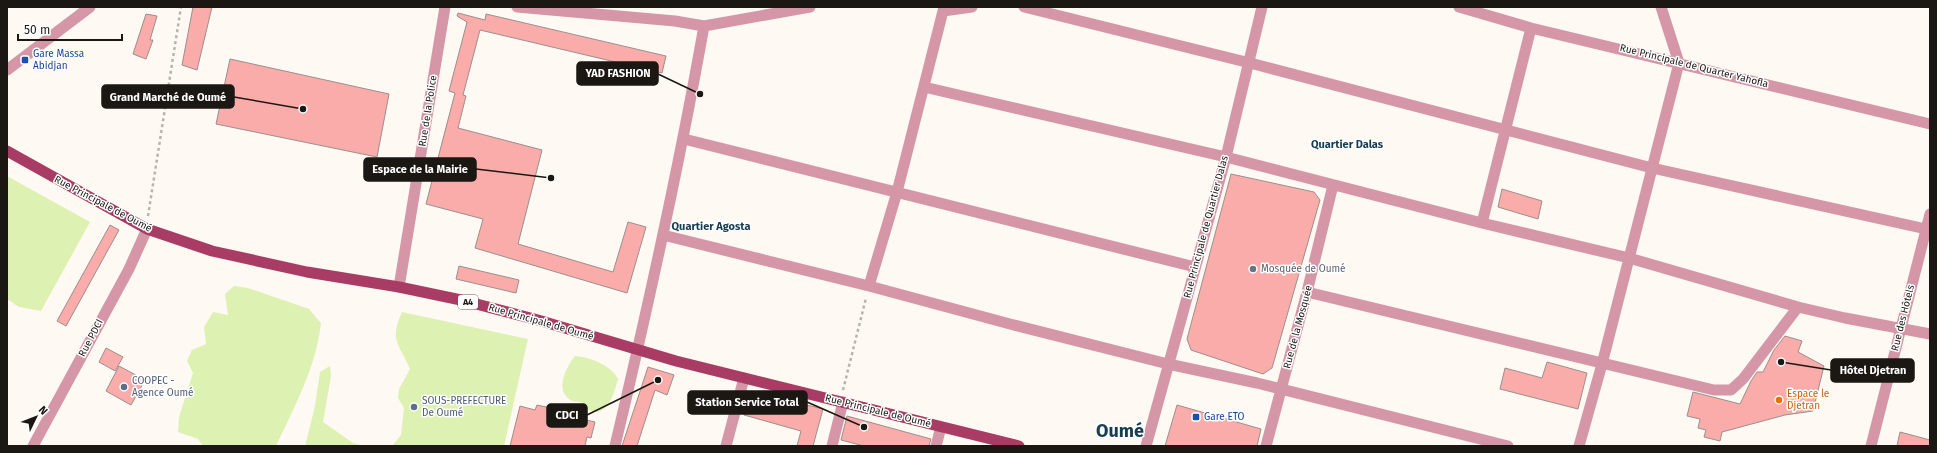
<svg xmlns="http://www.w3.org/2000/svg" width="1937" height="453" font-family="'Fira Sans',sans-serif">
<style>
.green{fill:#ddf2b2}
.building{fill:#f9acaa;stroke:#9c8e8d}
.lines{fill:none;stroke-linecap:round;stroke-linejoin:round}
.path{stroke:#b8b3ad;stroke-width:2.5;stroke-dasharray:3 3;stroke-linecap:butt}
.minor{stroke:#d596a8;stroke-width:11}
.primary{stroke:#a93c65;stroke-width:11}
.transit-dot{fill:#1a4fb4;stroke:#fff;stroke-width:1.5}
.worship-dot{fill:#6b7280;stroke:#fff;stroke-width:1.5}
.service-dot{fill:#5c6f8a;stroke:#fff;stroke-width:1.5}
.food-dot{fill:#e8710a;stroke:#fff;stroke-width:1.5}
.labels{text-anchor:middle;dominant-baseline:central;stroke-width:3;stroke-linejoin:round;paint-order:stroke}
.shield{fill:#fff;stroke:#5f5d5a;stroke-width:1}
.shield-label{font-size:9px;font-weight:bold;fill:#1b1814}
.transit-label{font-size:10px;fill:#164399;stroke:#fff;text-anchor:start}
.street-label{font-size:10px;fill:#1b1814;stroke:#fff}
.worship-label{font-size:10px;fill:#5b616d;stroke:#fff;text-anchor:start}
.service-label{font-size:10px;fill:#4e5e75;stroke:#fff;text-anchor:start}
.food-label{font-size:10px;fill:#c56008;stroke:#fff;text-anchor:start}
.neighbourhood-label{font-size:11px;font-weight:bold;fill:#153d54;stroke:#fff}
.town-label{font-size:18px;font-weight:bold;fill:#153d54;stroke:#fff}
.leader{fill:none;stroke:#1b1814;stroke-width:1.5}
.callout-dot{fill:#1b1814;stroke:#fff;stroke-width:1.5}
.callout{fill:#1b1814;stroke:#1b1814;stroke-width:1.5}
.callout-label{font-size:11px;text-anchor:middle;font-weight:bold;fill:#fff}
</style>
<rect width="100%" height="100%" fill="#fef9f2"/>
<path class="green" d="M7,176L90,222L41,311L19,307L7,299Z
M234,286L248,288L309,309L321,323C316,367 295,406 276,446H203L198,439L178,432L179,417L193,373L187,361L192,350L206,344L204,327L213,312L228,315L225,294Z
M402,312L528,339L504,446H392L401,435L404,408L398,398L399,389L410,369C399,343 389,341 402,312Z
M575,356C590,357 611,365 618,379C615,389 610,413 595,412C589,412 585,405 580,402C577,401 573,402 571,400C554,391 566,367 575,356Z
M330,366L331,376L323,422L353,443L365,446H305L315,406L320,372Z"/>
<path class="building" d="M193,7H212L197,70L182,65Z
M458,13L485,20L486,14L666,56L662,73L480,30L463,95L466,96L458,128L542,150L518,244L613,272L628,222L646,227L627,293L475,248L483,219L426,204L455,93L449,91L467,22L457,16Z
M146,14L157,16L150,40H153L146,59L133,54Z
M230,59L389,94L377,157L216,124Z
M1231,174L1314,192L1320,200L1272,368L1263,374L1191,350L1187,339Z
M1502,189L1542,201L1538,219L1498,207Z
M110,225L119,230L66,326L57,321Z
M459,266L519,280L516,293L456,279Z
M1785,336L1802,341L1798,352L1824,366L1813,411L1785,415L1722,432L1720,441L1704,437L1706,430L1698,428L1700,419L1687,416L1693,392L1740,404L1751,381L1757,372H1763L1774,350Z
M106,348L123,357L115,371L99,362Z
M1547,362L1587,373L1578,409L1500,389L1505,368L1542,378Z
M119,366L145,380L131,405L106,391Z
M648,367L674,375L667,395L655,390L637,446H622Z
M751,391L823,409L813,446H797L801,431L744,415Z
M537,405L551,408L550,412L595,422L591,438L587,437L585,446H510L520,406L535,410Z
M1177,405L1261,429L1257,446H1165Z
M847,416L931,439L929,446H864L841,440Z
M1900,432L1930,440V446H1897Z"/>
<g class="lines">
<path class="path" d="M148,216L181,7
M843,390L866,298"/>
<path class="minor" d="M517,7L675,21L704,26L810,7
M1024,7L1250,63L1652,168L1926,229
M1459,7L1531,28L1930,124
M943,11L972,7
M7,70L90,7
M924,87L1226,157L1482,223L1629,258L1798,307L1845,318L1930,334
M684,139L1195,267
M1482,223L1531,28
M663,235L869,286L1010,324L1168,364L1257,383L1508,446
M869,286L897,192L944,7
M399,287L445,7
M1307,292L1714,390H1731L1743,379L1798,307
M33,446L129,269L147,229
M615,446C648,307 679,167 704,26
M726,446L744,378
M832,446L843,402
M936,446L941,427
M1146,446L1226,157L1262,7
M1266,446L1307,292L1333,185
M1579,446L1602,364L1679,63L1661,7
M1871,446L1930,214"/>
<path class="primary" d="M7,151L147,229L212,251L307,272L399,287L461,300L538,320L676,361L1019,446"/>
</g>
<g class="transit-dot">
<rect x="21" y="56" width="8" height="8" rx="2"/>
<rect x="1192" y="413" width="8" height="8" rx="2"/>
</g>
<circle class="worship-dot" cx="1253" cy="269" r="4"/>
<g class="service-dot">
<circle cx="124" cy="387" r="4"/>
<circle cx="414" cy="407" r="4"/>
</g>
<circle class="food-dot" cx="1779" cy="400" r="4"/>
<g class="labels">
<rect class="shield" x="458" y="295" width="20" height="14" rx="3"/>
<g class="shield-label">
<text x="468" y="302">A4</text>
</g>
<g class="transit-label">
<text x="33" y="54">Gare Massa<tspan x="33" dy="12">Abidjan</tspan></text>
<text x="1204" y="417">Gare ETO</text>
</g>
<g class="street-label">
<text transform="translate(1694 66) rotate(14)">Rue Principale de Quarter Yahofla</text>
<text transform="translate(428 111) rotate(-81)">Rue de la Police</text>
<text transform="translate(103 204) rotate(28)">Rue Principale de Oumé</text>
<text transform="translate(1206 227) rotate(-75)">Rue Principale de Quartier Dalas</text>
<text transform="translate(1903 318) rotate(-76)">Rue des Hôtels</text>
<text transform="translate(541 322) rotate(16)">Rue Principale de Oumé</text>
<text transform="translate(1298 327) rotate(-75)">Rue de la Mosquée</text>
<text transform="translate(91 338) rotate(-62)">Rue PDCI</text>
<text transform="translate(878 411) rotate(14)">Rue Principale de Oumé</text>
</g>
<g class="worship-label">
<text x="1261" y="269">Mosquée de Oumé</text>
</g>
<g class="service-label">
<text x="132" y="381">COOPEC -<tspan x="132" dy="12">Agence Oumé</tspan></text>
<text x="422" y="401">SOUS-PREFECTURE<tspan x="422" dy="12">De Oumé</tspan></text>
</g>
<g class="food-label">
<text x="1787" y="394">Espace le<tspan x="1787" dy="12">Djetran</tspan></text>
</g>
<g class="neighbourhood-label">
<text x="1347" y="144">Quartier Dalas</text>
<text x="711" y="226">Quartier Agosta</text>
</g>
<g class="town-label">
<text x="1120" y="431">Oumé</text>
</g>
</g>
<path class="leader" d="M700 94L658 74M303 109L234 97M551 178L476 169M1781 362L1831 370M864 427L807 402M658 380L587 415"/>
<g class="callout-dot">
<circle cx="700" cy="94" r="4"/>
<circle cx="303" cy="109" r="4"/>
<circle cx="551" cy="178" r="4"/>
<circle cx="1781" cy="362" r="4"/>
<circle cx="864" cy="427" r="4"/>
<circle cx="658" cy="380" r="4"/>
</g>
<g class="callout">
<rect x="577" y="62" width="81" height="23" rx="4"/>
<rect x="102" y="85" width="132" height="23" rx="4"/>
<rect x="364" y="158" width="112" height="23" rx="4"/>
<rect x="1831" y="359" width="83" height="23" rx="4"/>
<rect x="688" y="391" width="119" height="23" rx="4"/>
<rect x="547" y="404" width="40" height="23" rx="4"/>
</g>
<g class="callout-label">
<text x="618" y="77">YAD FASHION</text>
<text x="168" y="101">Grand Marché de Oumé</text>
<text x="420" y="173">Espace de la Mairie</text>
<text x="1873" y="374">Hôtel Djetran</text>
<text x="747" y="406">Station Service Total</text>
<text x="567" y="419">CDCI</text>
</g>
<rect width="1937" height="453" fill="none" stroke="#1b1814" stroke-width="16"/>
<g transform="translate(36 417) rotate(47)" stroke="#ffffff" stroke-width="3" paint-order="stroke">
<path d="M0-3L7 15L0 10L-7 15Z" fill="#1b1814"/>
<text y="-6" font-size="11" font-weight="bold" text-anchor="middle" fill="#1b1814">N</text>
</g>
<path d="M18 34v6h104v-6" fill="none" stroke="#1b1814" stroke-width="2"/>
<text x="24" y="34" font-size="12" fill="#1b1814" stroke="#ffffff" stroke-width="3" paint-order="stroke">50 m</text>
</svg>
